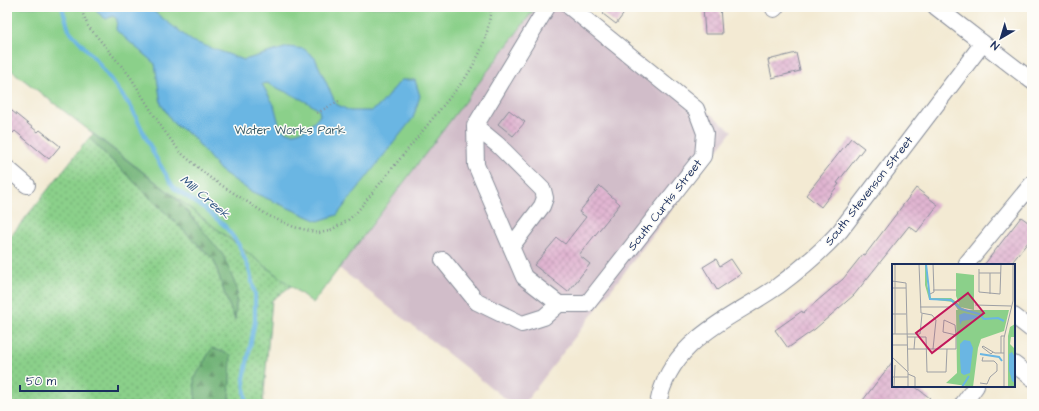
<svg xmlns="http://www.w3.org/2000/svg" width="1039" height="411" font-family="'Architects Daughter',sans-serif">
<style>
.industrial{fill:#d1bdc9}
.grass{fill:url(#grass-dots);stroke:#538074}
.forest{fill:url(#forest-firs);stroke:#46706a}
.park{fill:#8bd08a;stroke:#538074}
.water{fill:#6ab6e3;stroke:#4272a0;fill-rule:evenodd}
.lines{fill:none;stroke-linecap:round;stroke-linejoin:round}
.stream{stroke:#6ab6e3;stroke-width:4}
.building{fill:url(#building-cross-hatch)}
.minor-casing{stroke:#878c98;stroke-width:18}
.path{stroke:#878c98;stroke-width:2.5;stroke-dasharray:1 3;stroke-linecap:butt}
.minor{stroke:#fff;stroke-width:16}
.labels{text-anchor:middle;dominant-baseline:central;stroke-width:3;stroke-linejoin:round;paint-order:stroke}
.park-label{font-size:12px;fill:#3d5f6b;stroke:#fdfcf7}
.street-label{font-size:12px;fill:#1b2f5e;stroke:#fdfcf7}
.water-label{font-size:13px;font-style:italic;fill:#335886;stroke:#fdfcf7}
.inset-river{fill:none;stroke:#6ab6e3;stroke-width:2}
.inset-road{fill:none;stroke:#9d9fa4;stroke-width:1}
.view{fill:#c2185b;fill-opacity:0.15;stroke:#c2185b;stroke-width:2}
.inset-edge{fill:none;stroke:#1b2f5e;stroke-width:2}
</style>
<defs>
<pattern id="grass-dots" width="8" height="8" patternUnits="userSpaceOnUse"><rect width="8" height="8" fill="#8bd08a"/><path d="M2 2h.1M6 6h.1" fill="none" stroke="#71a974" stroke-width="1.8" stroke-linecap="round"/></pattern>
<pattern id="forest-firs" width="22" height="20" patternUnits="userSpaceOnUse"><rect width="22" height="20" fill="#70b276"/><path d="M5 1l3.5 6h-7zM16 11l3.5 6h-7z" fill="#5b9164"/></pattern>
<pattern id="building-cross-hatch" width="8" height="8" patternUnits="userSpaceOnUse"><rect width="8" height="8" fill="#e1b5d1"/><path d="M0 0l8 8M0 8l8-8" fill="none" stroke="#c09cb6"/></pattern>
</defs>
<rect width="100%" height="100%" fill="#fdfcf7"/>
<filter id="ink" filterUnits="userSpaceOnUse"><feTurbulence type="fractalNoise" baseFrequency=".025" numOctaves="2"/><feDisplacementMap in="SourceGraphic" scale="8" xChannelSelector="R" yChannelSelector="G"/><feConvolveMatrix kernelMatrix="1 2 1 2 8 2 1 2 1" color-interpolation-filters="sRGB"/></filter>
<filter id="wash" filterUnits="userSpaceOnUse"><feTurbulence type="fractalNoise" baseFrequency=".012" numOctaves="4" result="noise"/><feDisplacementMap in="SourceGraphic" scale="16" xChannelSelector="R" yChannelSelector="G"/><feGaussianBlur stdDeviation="0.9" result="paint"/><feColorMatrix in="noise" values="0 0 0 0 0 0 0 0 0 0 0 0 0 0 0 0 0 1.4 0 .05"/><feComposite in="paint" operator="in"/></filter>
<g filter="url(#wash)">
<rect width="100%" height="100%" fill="#f3ead3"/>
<path class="industrial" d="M536,7H574L732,131L524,404H512L339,268Z"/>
<path class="grass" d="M89,138L214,260L225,295L235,319L237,289L201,228L175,197L291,286L272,300L263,404H229L228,387L195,398L196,404H7V241Z"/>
<path class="forest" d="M93,134L175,197L223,255L237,289L235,320L225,295L214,260L89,138Z
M212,348L231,355L229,404H196L194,379Z"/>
<path class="park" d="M7,7H536L313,303L7,67Z"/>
<path class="water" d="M96,7H148L192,41L244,60L288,47L304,49L315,58L336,104L350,111H371L381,104L401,80H415L420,96L413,118L337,215L318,221L250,191L220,170L192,136L174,124L161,104L155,64L116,30L117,19L113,16L106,19L97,12ZM267,83C284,92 303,98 319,110L320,115C315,123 301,134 291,133C287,133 283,130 280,128L274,105L262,84Z"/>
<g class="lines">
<path class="stream" d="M62,7L69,30L97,61L131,107L155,156L174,188L204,208L225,226L239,245L249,269L255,294V321L244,379L246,404"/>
</g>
<g id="blocks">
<path class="building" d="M609,7H629L616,24L603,14Z
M703,7H720L722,34H705Z
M796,53L800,71L772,78L768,60Z
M7,107L38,132L40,130L60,146L49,159L15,131L13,133L7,128Z
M509,110L525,122L513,136L498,124Z
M851,138L864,148L837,183L839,184L821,207L806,195Z
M600,186L620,204L579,255L590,264L568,292L534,265L557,238L565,244L586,217L579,212Z
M916,188L938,205L917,232L909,226L854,295L815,329L788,348L775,330L802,311L803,313L843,279L863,254L865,255Z
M1021,217L1032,225V237L1010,265H984Z
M716,259L720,266L731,259L741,274L717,290L703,267Z
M893,361V386H914L930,398L925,404H860Z"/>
</g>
</g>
<g filter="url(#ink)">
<use href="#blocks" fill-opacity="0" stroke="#878c98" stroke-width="1"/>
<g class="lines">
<defs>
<path id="minor" d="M547,7L475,126L476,165L524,277L559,304H587L703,156L705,133L696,109L570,7
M936,7L1032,81
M774,9L776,7
M475,126L498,145L543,190L545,198L542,206L511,247
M7,168L27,185
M443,260L477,302L522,324L544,317L559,304
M967,265V263L1032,184
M1014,316L1032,330
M1014,364L1032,378
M658,404C670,339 731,319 778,286C801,269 821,252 840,231L983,43
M963,404L976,386"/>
</defs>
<use href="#minor" class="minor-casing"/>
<path class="path" d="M80,7L88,26L130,76L162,128L180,152L209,177L269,216L294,227L319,233L329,231L347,221L356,213L464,80C481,54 488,38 491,7
M317,113L339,101"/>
<use href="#minor" class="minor"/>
</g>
</g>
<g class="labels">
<g class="park-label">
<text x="290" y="130">Water Works Park</text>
</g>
<g class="street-label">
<text transform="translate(869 191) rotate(-52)">South Stevenson Street</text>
<text transform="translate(665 205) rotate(-52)">South Curtis Street</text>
</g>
<g class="water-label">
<text transform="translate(205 197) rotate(40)">Mill Creek</text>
</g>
</g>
<g transform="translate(892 264)">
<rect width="123" height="123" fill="#f3ead3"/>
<path d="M33,0H35V21L39,34H59L67,40L64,32V9L82,11V46L68,43L75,46H66L61,38L37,35L33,21Z" fill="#8bd08a"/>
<path d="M64,46H117L112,67L89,75L86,84L81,123L54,119L65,109ZM123,60V73H119L118,80L123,85V123H116V72L118,63Z" fill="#8bd08a"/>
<path d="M72,49L86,52L88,54L70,57L68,61L67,51ZM72,76L78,77L81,84L78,109L72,111L69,109L68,94V80ZM120,88L123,93V119L120,117L117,106V90Z" fill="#6ab6e3"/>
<path class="inset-river" d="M34,0L38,35L59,36L69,45L87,50L92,55L106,54L112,57M88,90L107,93L110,97M70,123L77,112"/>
<path class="inset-road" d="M27,0L29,49L40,51L44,56L41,85M87,5V28L108,30L109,0M87,9H109M98,9V30M0,17L14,19L16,107M0,24H14M41,26H64M38,30L42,28L41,0M83,41L119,42M28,43H57M0,50H14M0,70H28L30,50M3,70V0M15,73H34L35,108H54L55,85M0,81H15M15,85H64V71L51,68L52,56L63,61L64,71M22,85L23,73M101,88L99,90L90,83L91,82L101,88L103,89H112M109,89V72H112M0,93L16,108V123M91,93L90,97H102L105,100V107L98,113M16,110L23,113V123M0,113H16M88,119L95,120L98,113M2,123L3,101M112,123V74L121,37V0"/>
<path class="view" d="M76,29L92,49L40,89L24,69Z"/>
<rect width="123" height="123" class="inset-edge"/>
</g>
<rect width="1039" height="411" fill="none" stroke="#fdfcf7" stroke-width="24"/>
<g transform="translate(1001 38) rotate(218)" stroke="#fdfcf7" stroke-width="3" paint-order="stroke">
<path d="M0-3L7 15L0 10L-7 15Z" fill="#1b2f5e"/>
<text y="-6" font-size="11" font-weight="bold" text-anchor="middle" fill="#1b2f5e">N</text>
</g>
<path d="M20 385v6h98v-6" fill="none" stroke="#1b2f5e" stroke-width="2"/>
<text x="26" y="385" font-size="12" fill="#1b2f5e" stroke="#fdfcf7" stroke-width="3" paint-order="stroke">50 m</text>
</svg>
